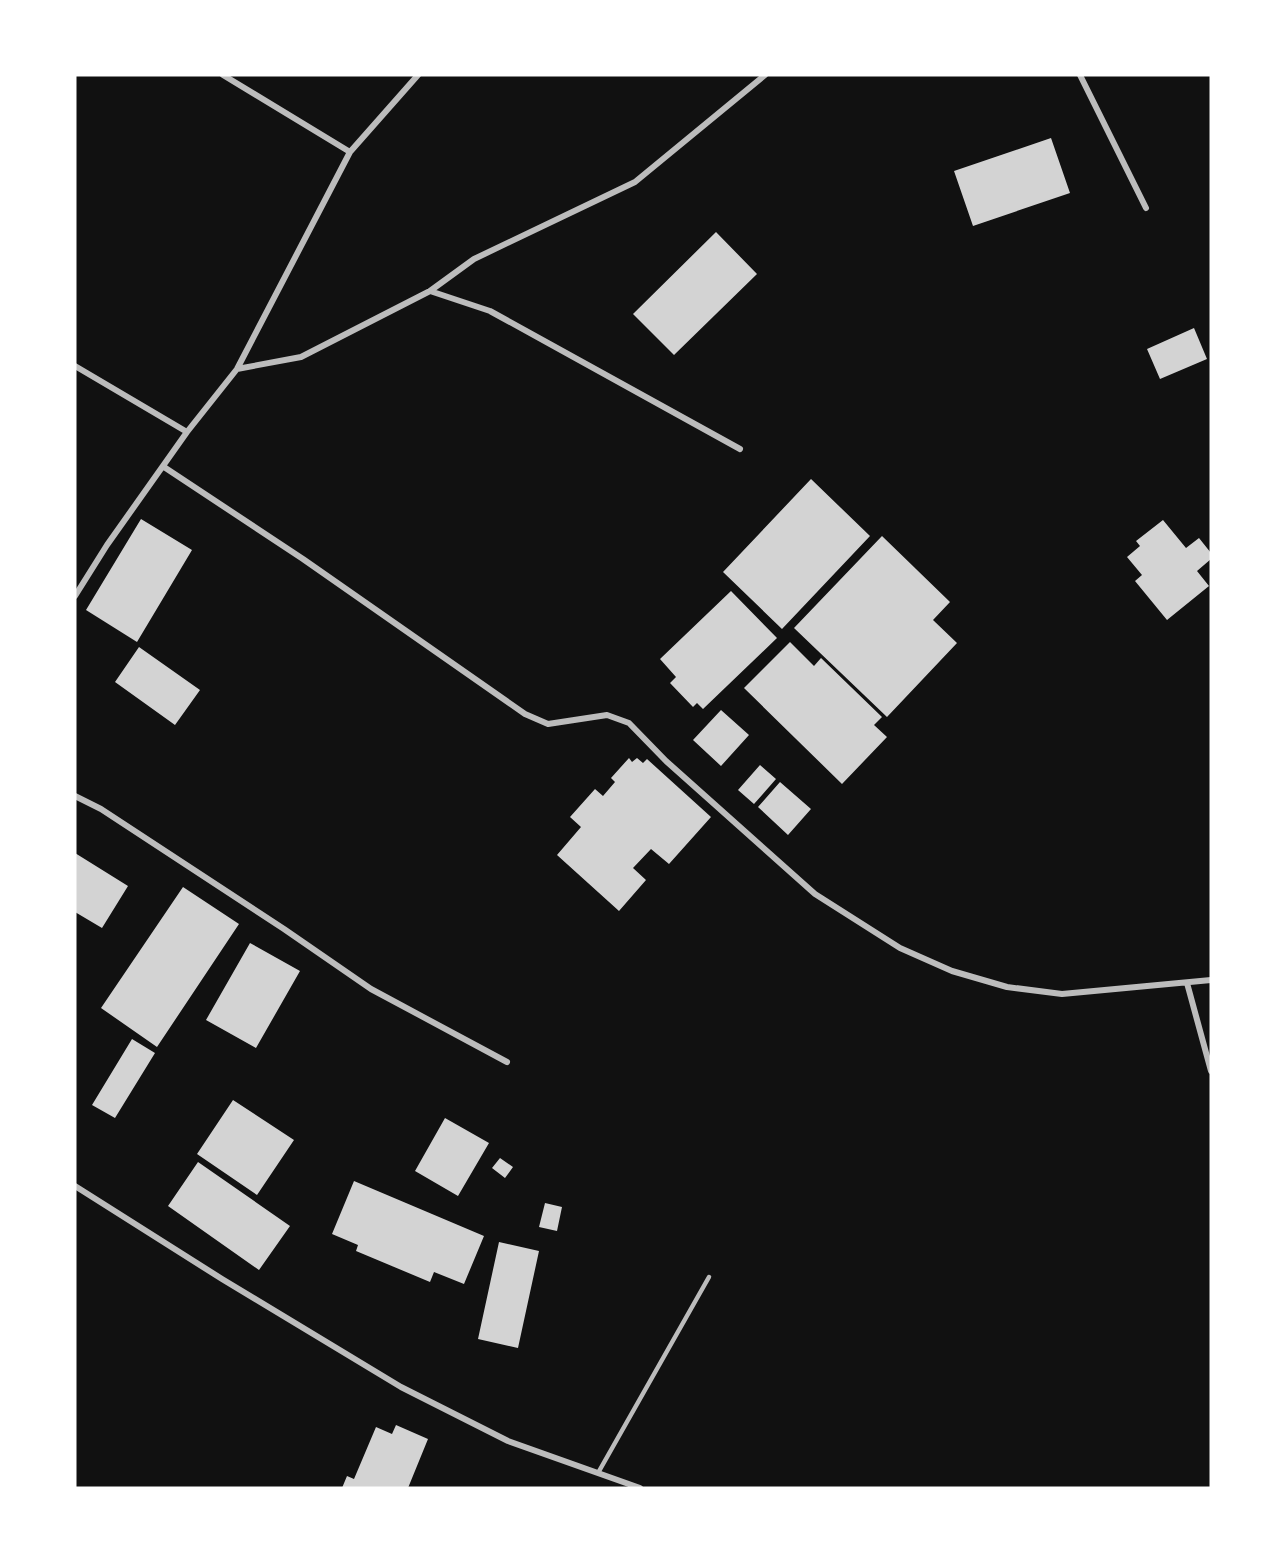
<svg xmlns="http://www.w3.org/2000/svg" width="1286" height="1563" font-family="Cabin,sans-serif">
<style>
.building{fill:#d3d3d3}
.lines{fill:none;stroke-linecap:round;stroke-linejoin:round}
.service{stroke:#bcbcbc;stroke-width:4.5}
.minor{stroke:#bcbcbc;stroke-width:6}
</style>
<rect width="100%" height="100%" fill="#111"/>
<path class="building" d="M1051,138L1070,193L973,226L954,171Z
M716,232L757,274L674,355L633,314Z
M1194,328L1207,359L1160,379L1147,349Z
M811,479L870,536L782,629L723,572Z
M141,519L192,550L137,642L86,610Z
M1163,520L1186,548L1199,538L1211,553V559L1197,571L1209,586L1167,620L1135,581L1142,575L1127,557L1140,546L1136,541Z
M882,536L950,602L933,620L957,643L887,717L794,628Z
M731,591L777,638L703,709L697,703L693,707L670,683L676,677L660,659Z
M790,642L814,666L821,658L882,717L874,725L887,737L842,784L744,688Z
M139,647L200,690L175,725L115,682Z
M721,710L749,735L721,766L693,740Z
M629,758L632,762L637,758L643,763L647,759L711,817L669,864L651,849L633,868L646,880L619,911L557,855L581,827L570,817L595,789L603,796L615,782L611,778Z
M760,765L776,779L754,804L738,790Z
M780,782L811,809L788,835L758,807Z
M75,853L128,886L102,928L75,912Z
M183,887L239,924L157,1047L101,1008Z
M250,943L300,971L256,1048L206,1020Z
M132,1039L155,1053L115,1118L92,1105Z
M233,1100L294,1140L257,1195L197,1154Z
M445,1118L489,1143L458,1196L415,1171Z
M500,1158L513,1167L505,1178L492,1168Z
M198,1162L290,1226L259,1270L168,1206Z
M354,1181L484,1236L464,1284L434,1272L430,1282L356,1251L358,1245L332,1234Z
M545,1203L562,1207L557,1231L539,1227Z
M499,1242L539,1251L518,1348L478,1339Z
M396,1425L428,1439L408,1488H342L347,1476L354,1479L376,1427L392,1434Z"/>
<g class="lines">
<path class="service" d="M598,1473L709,1277"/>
<path class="minor" d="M223,75L350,152
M1080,75L1146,208
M430,291L490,311L740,449
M75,366L187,432
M237,369L301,357L430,291L474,259L635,182L765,75
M164,467L303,559L525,714L548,724L607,715L629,723L666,761L815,894L900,948L952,971L1007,987L1062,994L1211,980
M75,596L107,545L187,432L237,369L350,152L418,75
M75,796L101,809L284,929L371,989L507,1062
M1187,983L1211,1071
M75,1186L222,1279L401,1387L508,1441L640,1488"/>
</g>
<rect width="1286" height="1563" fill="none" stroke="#ffffff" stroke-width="153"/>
</svg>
